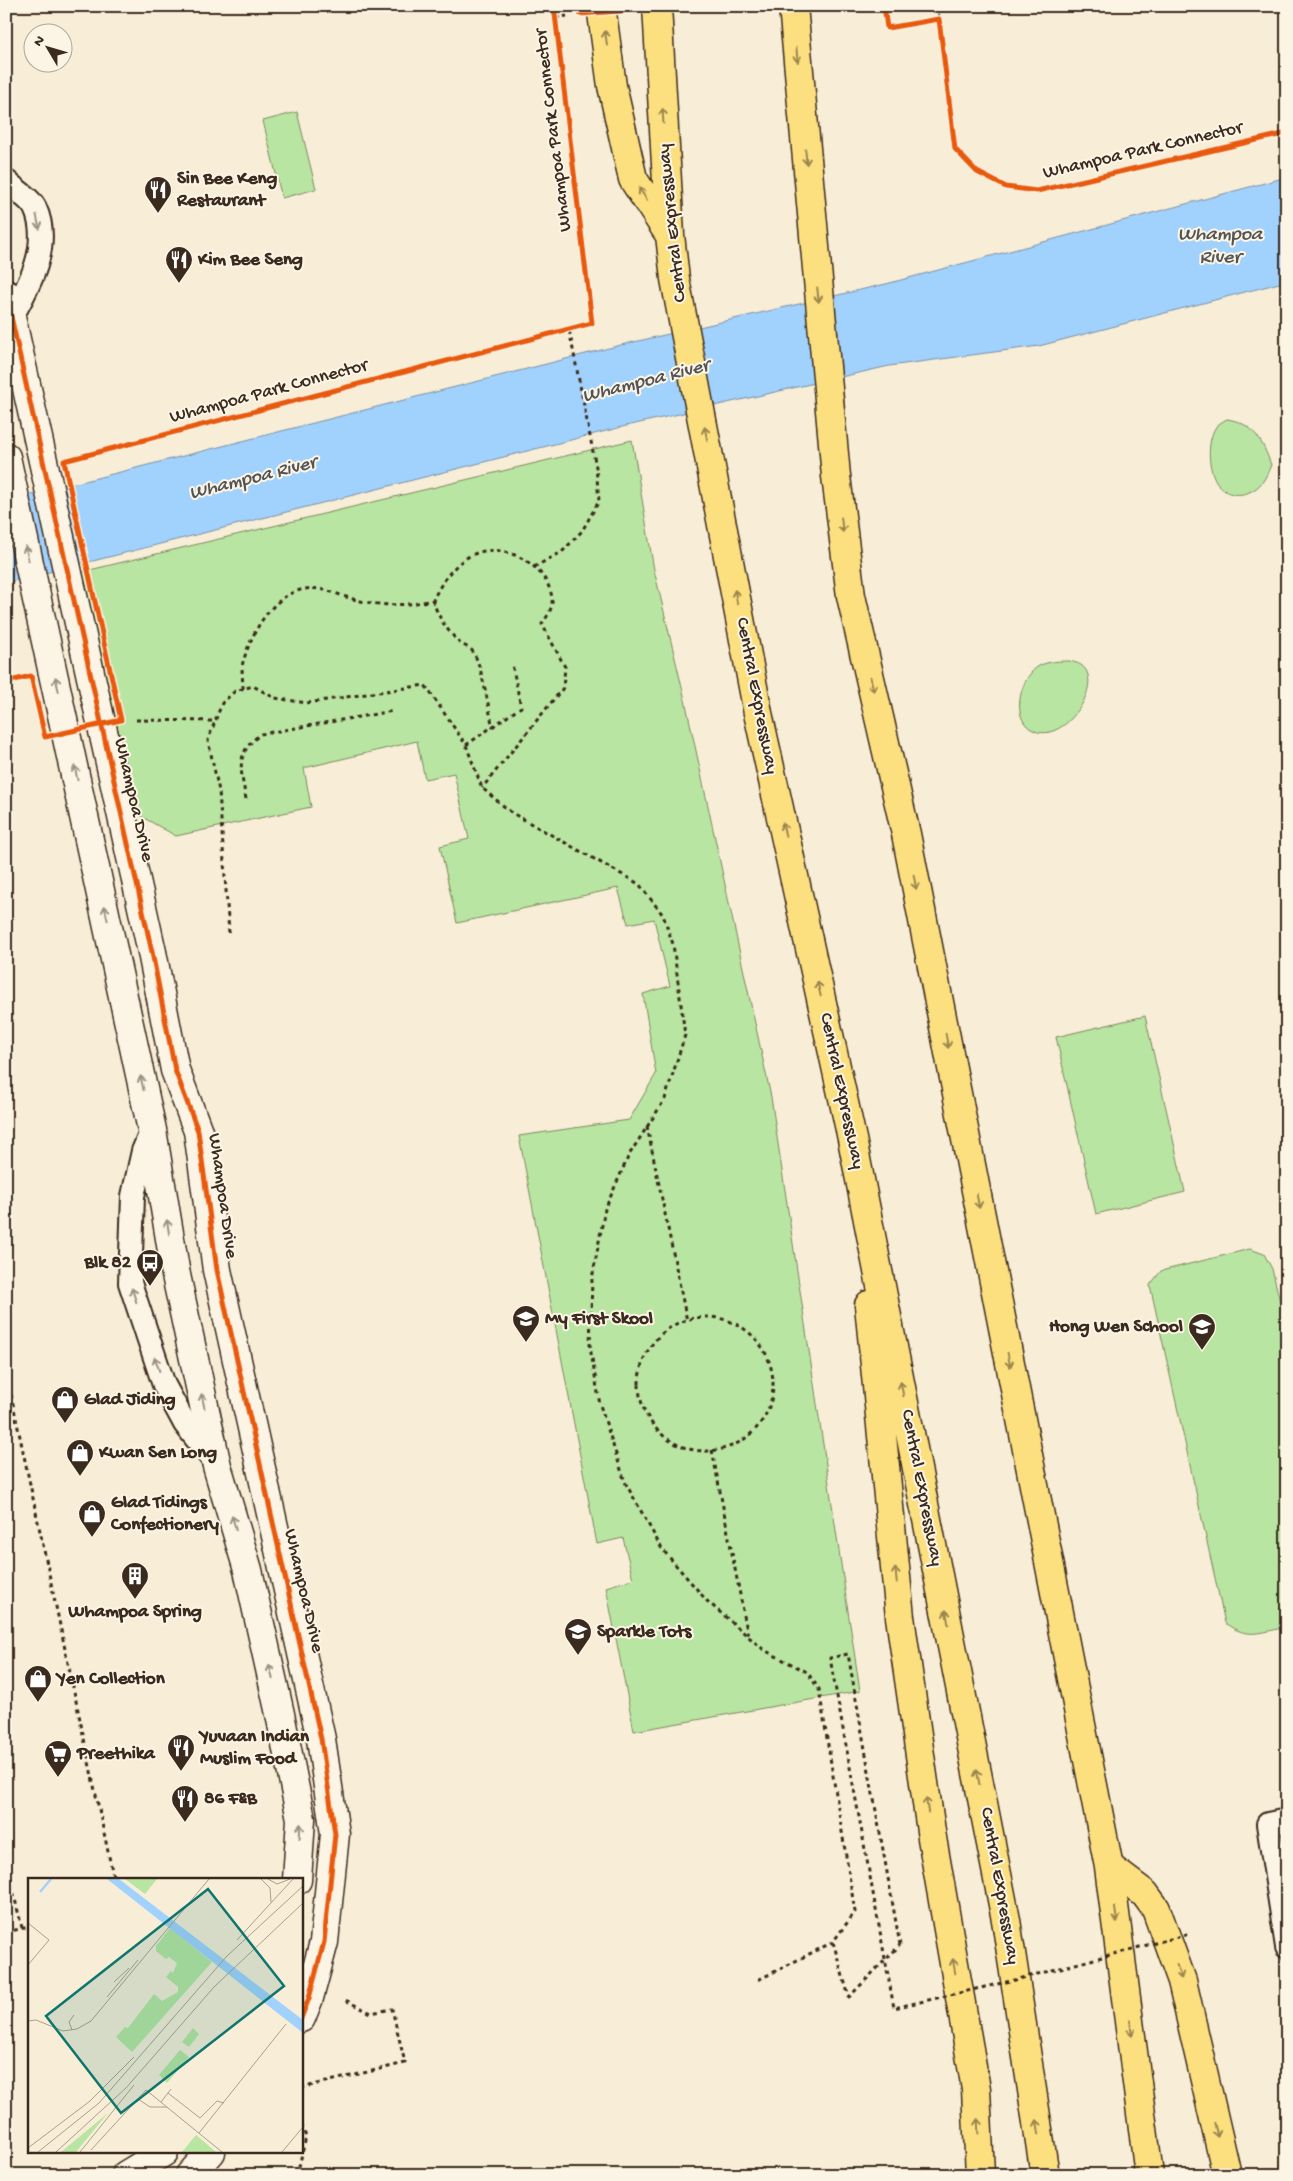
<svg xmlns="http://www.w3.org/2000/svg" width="1293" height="2181" font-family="'Gochi Hand',sans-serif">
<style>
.green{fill:#b9e5a2;stroke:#7a8860}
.water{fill:#a1d2fe;stroke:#788fa4}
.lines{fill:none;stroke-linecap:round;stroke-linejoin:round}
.lane-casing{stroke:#3b2a1e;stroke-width:26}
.street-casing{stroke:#3b2a1e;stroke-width:31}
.highway-casing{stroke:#3b2a1e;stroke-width:31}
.path{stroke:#3b2a1e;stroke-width:3;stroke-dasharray:4 4;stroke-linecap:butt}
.lane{stroke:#fcf5e5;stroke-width:22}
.street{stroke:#fcf5e5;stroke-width:28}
.highway{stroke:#fce080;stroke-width:28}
.path-bridge{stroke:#3b2a1e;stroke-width:3;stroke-dasharray:4 4;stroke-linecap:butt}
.cycleway-casing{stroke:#fcf5e5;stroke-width:8}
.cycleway{stroke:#e8590c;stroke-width:5}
.oneway{stroke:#9c854f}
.oneway2{stroke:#9c9082}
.labels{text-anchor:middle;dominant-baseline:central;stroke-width:4;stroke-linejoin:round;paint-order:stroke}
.street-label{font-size:19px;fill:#3b2a1e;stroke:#fcf5e5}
.poi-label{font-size:19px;font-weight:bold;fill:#3b2a1e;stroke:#fcf5e5;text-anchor:start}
.water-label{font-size:20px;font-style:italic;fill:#545456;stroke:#fcf5e5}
.inset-river{fill:none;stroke:#a1d2fe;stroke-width:2.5}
.inset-road{fill:none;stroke:#ac9f8c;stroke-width:1}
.view{fill:#0f766e;fill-opacity:0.15;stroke:#0f766e;stroke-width:2.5}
.inset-edge{fill:none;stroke:#3b2a1e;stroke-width:2.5}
</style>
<rect width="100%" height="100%" fill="#f8edd6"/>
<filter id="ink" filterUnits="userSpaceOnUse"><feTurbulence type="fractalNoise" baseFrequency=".02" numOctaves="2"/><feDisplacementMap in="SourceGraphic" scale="10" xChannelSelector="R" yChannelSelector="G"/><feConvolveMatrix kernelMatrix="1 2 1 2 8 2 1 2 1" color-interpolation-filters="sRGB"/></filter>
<g filter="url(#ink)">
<path class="green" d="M297,112L316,189L282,198L263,121Z
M1227,419C1254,423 1263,442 1271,465C1266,478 1261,488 1247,493C1211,504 1202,452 1215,428C1218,424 1223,421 1227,419Z
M632,440L654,570L685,700L771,1097L860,1691L634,1731L606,1587L633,1579L623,1538L597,1544L519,1136L629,1120L656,1074L643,994L670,986L654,919L628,924L618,888L457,923L440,846L469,839L454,773L425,779L417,741L304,768L311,807L176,836L130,810L73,574Z
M1070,661C1073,662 1078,663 1081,665C1107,683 1062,749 1031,729C1010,716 1021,676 1039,666C1048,661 1060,661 1070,661Z
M1145,1016L1185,1192L1096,1214L1056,1037Z
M1250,1249L1264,1254L1272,1269L1287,1330V1627C1261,1632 1248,1640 1225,1623L1150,1285L1161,1271Z"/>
<path class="water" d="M1287,177V281L1039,346L889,366L622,427L6,583V501L621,345L886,284Z"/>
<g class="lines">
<defs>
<path id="lane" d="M6,181C14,189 30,198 35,208C52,245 29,286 11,318
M152,1130L143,1151L133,1196L130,1283L164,1385L185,1424L217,1465
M1287,1820L1268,1824L1287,1947"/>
<path id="street" d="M6,294L152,952L175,1070L198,1131L217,1270L321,1739L335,1834L324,1942L309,1998L301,2018
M6,457L152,1130L176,1275L217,1466L248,1570L280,1714L301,1819L297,1880
M126,2175L164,2152
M190,2175L211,2152"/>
<path id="highway" d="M601,6L612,86L633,179L669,234
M657,6L670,235L675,279L758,713L852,1139L1006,1920L1045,2175
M793,6L836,476L851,596L906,834L1109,1867L1149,2175
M869,1305L900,1617L932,1838L976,2089L980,2175
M1109,1867L1145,1894L1156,1909L1182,1981L1227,2175"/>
</defs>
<use href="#lane" class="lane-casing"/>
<use href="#street" class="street-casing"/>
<use href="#highway" class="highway-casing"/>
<path class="path" d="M938,6L939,19
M556,18L567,16
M534,567L562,552L582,531L599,501L596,467L569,329
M433,600C437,616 448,632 460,643C464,646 471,648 473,652C482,665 489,711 493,728
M243,689C243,680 241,670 243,662C253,628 278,583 320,589C331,591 342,596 353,599C381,607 405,606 433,600C442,581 457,558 480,552C510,544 549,568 552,599C553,608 547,617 542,624L565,667L563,688L482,788
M136,720L215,721
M466,745L521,707L512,664
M246,799C241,771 234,753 261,734L393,711
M229,933L219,791L208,740L222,703L235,691L253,686L275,698L307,703L425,685L466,745L482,788L512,813L639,884L663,915L673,944L685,1035L665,1099L629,1155L605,1209L592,1279L590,1347L600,1405L625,1482L662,1549L707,1601L764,1650L807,1672L819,1689L855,1912L833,1942L758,1980
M647,1126L687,1321
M639 1384a67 67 0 1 1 134 0a67 67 0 1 1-134 0Z
M6,1371L114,1880
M712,1450L748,1636
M6,1862L22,1928
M6,1932L29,1927
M833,1942L849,1997L900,1945
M301,2088L405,2063L392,2009L371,2013L343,1999
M297,2175L306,2137L301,2124"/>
<use href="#lane" class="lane"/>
<use href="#street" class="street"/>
<use href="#highway" class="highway"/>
<path class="path-bridge" d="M900,1945L848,1654L830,1658L894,2008L1015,1980L1189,1934"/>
<defs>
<path id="cycleway" d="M578,6L580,14L684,6
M884,6L887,28L939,19L955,149L977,172L1006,187L1037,191L1287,133
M6,294L152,952L175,1070L198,1131L217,1270L321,1739L335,1834L324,1942L309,1998L301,2018
M6,682L31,676L45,737L121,720L64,461L592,323L554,6"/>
</defs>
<use href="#cycleway" class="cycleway-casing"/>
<use href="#cycleway" class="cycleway"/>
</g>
<defs><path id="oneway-shaft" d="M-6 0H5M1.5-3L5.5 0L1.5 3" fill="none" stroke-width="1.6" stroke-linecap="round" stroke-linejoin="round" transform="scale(1.25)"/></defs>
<g class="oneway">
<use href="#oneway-shaft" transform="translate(606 38) rotate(-98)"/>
<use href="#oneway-shaft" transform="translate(797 55) rotate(85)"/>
<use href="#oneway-shaft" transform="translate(663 116) rotate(-93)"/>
<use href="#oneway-shaft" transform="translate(806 157) rotate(85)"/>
<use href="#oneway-shaft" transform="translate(643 194) rotate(-123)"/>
<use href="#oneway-shaft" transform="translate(818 295) rotate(84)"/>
<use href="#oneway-shaft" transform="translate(706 434) rotate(-101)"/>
<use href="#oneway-shaft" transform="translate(842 525) rotate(83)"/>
<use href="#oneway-shaft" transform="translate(736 597) rotate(-100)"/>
<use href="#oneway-shaft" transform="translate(872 684) rotate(77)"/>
<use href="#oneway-shaft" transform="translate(784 830) rotate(-103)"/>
<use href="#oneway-shaft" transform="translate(915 882) rotate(79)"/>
<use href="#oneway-shaft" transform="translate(819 989) rotate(-103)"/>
<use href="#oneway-shaft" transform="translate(947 1041) rotate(79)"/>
<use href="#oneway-shaft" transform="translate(978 1201) rotate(79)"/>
<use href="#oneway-shaft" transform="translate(1009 1360) rotate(79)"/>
<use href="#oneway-shaft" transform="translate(902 1389) rotate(-101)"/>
<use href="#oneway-shaft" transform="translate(896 1575) rotate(-96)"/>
<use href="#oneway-shaft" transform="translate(947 1617) rotate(-101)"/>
<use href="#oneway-shaft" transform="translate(978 1777) rotate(-101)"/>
<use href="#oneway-shaft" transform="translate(927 1805) rotate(-98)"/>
<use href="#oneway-shaft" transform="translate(1116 1915) rotate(82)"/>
<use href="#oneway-shaft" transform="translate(954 1966) rotate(-100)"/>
<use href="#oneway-shaft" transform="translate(1179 1972) rotate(71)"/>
<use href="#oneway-shaft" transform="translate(1131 2028) rotate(83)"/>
<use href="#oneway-shaft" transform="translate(978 2126) rotate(-93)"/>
<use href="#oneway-shaft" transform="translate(1038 2127) rotate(-99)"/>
<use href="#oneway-shaft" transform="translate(1216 2130) rotate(77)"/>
</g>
<g class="oneway2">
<use href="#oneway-shaft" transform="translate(38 222) rotate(78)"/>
<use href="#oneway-shaft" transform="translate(27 553) rotate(-102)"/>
<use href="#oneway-shaft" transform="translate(57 684) rotate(-103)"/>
<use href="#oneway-shaft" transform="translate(76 773) rotate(-102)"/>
<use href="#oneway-shaft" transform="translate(106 913) rotate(-102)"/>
<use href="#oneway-shaft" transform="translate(142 1083) rotate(-102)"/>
<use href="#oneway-shaft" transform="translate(168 1227) rotate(-99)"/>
<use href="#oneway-shaft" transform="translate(134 1295) rotate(-108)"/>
<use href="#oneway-shaft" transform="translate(157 1364) rotate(-109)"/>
<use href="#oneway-shaft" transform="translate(203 1401) rotate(-102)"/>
<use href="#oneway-shaft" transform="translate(234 1523) rotate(-106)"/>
<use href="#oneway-shaft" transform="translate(271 1672) rotate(-103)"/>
<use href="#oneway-shaft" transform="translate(300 1831) rotate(-86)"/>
</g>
</g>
<defs>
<symbol id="restaurant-pin" viewBox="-11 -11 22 30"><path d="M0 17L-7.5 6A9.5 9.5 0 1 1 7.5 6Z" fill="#3b2a1e" stroke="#fcf5e5"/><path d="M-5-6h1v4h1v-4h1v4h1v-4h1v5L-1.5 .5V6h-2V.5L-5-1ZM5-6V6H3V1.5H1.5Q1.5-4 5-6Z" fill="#fff"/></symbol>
<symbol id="bus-pin" viewBox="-11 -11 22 30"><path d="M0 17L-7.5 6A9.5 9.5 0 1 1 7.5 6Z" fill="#3b2a1e" stroke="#fcf5e5"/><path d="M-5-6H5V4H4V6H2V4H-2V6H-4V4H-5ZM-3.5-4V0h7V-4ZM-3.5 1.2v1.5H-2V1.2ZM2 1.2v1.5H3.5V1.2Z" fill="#fff"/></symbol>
<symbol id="school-pin" viewBox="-11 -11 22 30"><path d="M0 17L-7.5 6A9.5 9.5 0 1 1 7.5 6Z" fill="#3b2a1e" stroke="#fcf5e5"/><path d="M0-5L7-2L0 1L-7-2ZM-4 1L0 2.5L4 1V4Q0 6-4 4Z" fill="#fff"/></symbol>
<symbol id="shop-pin" viewBox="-11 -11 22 30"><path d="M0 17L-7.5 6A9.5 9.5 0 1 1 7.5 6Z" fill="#3b2a1e" stroke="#fcf5e5"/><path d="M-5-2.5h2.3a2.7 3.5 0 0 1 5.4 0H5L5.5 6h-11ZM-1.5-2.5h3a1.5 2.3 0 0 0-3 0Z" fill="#fff"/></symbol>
<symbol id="building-pin" viewBox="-11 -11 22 30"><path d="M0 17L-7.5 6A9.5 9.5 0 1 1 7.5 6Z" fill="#3b2a1e" stroke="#fcf5e5"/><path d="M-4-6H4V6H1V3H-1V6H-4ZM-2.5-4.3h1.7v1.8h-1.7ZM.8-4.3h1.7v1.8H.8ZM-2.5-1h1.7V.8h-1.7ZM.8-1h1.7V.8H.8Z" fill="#fff"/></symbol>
<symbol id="supermarket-pin" viewBox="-11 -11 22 30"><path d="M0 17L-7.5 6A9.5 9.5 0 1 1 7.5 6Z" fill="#3b2a1e" stroke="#fcf5e5"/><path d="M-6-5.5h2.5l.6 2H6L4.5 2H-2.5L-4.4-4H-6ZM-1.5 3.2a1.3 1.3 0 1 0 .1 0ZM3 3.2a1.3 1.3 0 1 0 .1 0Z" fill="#fff"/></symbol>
</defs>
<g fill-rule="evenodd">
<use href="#restaurant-pin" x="142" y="174" width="32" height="43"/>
<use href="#restaurant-pin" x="163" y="244" width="32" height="43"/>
<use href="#bus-pin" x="134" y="1247" width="32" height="43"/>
<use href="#school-pin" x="510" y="1303" width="32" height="43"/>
<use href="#school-pin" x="1186" y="1311" width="32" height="43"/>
<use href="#shop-pin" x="49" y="1384" width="32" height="43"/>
<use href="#shop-pin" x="64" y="1437" width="32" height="43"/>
<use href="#shop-pin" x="76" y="1498" width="32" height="43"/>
<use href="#building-pin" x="119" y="1560" width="32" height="43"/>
<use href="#school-pin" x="562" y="1616" width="32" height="43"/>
<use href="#shop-pin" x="22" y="1663" width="32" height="43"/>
<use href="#restaurant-pin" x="165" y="1732" width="32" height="43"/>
<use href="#supermarket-pin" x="42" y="1738" width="32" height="43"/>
<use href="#restaurant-pin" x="169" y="1783" width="32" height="43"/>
</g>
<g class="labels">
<g class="street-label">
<text transform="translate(554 130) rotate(-97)">Whampoa Park Connector</text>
<text transform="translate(1143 151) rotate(-13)">Whampoa Park Connector</text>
<text transform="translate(673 223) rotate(-96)">Central Expressway</text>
<text transform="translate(269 392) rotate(-15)">Whampoa Park Connector</text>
<text transform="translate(756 696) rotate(79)">Central Expressway</text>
<text transform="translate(133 800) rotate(77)">Whampoa Drive</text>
<text transform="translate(841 1091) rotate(78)">Central Expressway</text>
<text transform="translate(222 1196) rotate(82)">Whampoa Drive</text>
<text transform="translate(921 1488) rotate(79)">Central Expressway</text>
<text transform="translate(303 1591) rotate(77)">Whampoa Drive</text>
<text transform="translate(999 1886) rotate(80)">Central Expressway</text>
</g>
<g class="poi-label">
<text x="177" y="179">Sin Bee Keng<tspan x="177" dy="22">Restaurant</tspan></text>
<text x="198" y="260">Kim Bee Seng</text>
<text x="131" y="1263" text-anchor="end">Blk 82</text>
<text x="545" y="1319">My First Skool</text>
<text x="1183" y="1327" text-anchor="end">Hong Wen School</text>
<text x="84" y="1400">Glad Jiding</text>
<text x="99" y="1453">Kwan Sen Long</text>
<text x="111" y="1503">Glad Tidings<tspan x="111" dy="22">Confectionery</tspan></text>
<text x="135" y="1612" text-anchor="middle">Whampoa Spring</text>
<text x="597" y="1632">Sparkle Tots</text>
<text x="57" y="1679">Yen Collection</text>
<text x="200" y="1737">Yuvaan Indian<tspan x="200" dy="22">Muslim Food</tspan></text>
<text x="77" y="1754">Preethika</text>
<text x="204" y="1799">86 F&amp;B</text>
</g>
<g class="water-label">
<text x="1220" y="235">Whampoa<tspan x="1220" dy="23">River</tspan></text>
<text transform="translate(646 382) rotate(-14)">Whampoa River</text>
<text transform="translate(253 479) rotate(-14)">Whampoa River</text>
</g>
</g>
<g transform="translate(28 1878)">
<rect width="275" height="275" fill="#f8edd6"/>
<path d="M97,1H129L117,16ZM142,50L184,84L104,174L88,159L97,149L100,150L126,116L134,123L150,114V109L138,99L143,93L145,95L149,85L141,79L138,81L128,73V68ZM165,150L171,156L161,169L154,164ZM152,172L161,179L139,205L131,197ZM80,235L48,274H33ZM168,257L188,274H154Z" fill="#b9e5a2"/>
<path d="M79,1H91L275,142V155Z" fill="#a1d2fe"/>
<path class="inset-river" d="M12,14L23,1"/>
<path class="inset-road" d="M233,1L242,10L243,24M240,1L249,6L262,1M242,26L265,1M0,45L21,62L0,87M209,62L242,26M86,104L101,90M79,119L110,82M0,143L8,142L35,153L49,151L63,143L181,1M44,152L41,144L46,137M140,215L172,240L189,223L196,225M110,221L122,229H139M133,224L143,211M171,255L258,146M0,270L62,223L106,179M63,272L118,212L194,274M10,274L71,225L199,78L275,8M28,274L98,210L186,109L275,25M52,274L106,207M254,274L275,249"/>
<path class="view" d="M180,11L256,108L93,235L18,138Z"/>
<rect width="275" height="275" class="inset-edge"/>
</g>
<rect width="1293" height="2181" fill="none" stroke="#fcf5e5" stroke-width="25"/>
<rect x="12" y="12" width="1268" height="2156" fill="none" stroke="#3b2a1e" stroke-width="2" filter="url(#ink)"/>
<g transform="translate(48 48) rotate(308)"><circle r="24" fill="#fcf5e5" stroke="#afa495"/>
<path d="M0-4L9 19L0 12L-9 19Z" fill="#3b2a1e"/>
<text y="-8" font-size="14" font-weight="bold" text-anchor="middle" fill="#3b2a1e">N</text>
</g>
</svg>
